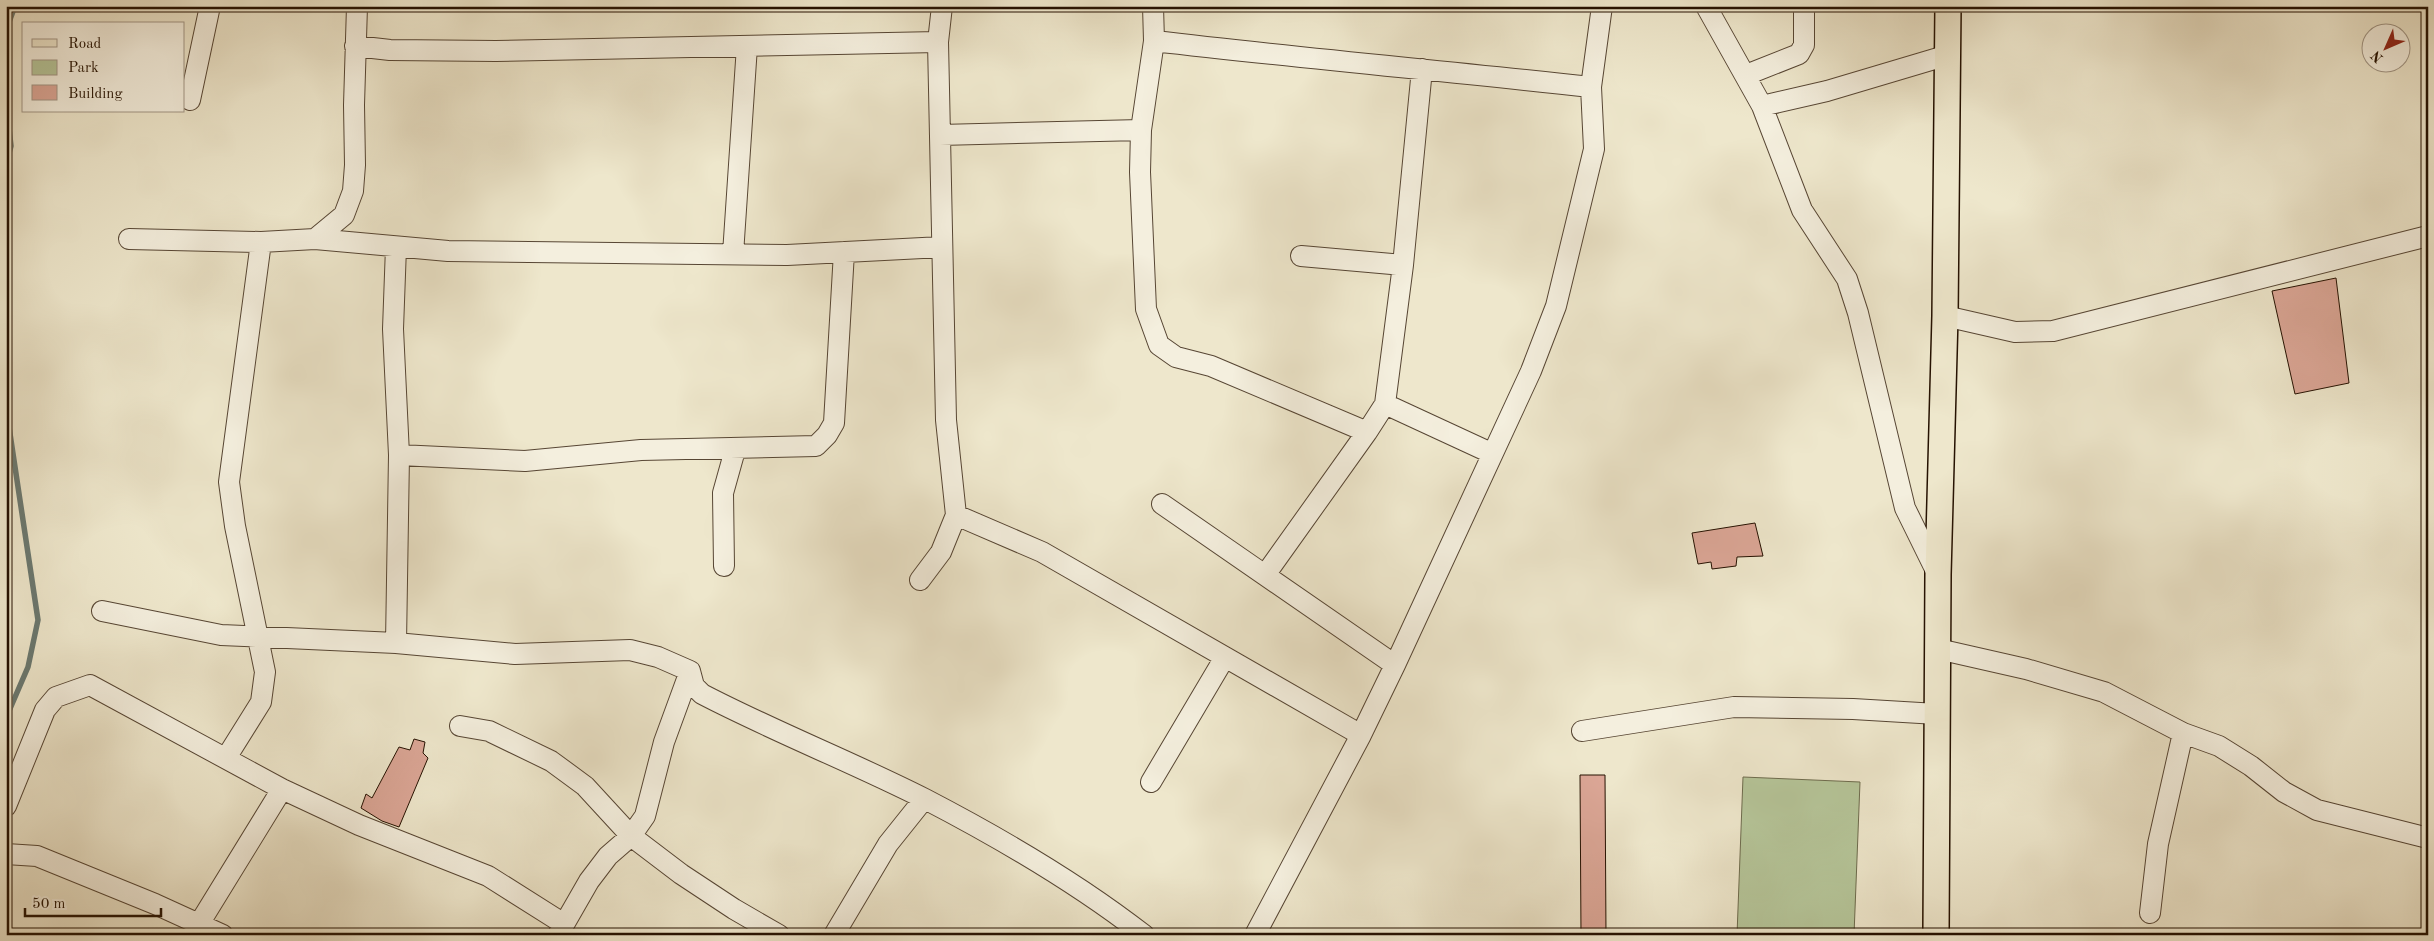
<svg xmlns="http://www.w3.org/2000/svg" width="2434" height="941" font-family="'Old Standard TT',serif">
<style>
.green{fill:#b6c69a;stroke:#6e6c4e}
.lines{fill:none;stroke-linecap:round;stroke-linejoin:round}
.stream{stroke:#6b7971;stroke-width:5.5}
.building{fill:#dba696;stroke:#251101}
.minor-casing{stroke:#574634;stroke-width:22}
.major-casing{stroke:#251101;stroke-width:28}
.minor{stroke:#f4efde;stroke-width:20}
.major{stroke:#eee7cc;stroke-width:25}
</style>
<rect width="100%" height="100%" fill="#eee7cc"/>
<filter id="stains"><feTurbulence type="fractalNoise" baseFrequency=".004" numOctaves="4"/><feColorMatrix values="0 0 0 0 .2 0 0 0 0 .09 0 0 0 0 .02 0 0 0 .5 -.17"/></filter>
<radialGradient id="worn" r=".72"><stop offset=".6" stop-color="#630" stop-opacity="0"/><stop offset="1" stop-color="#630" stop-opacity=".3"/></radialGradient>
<path class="green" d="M1743,777L1860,782L1854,935H1737Z"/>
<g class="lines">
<path class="stream" d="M6,30L15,6
M6,102L11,146L6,164
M6,407L38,620L28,667L6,718"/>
</g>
<path class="building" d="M2336,278L2349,383L2295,394L2272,291Z
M1755,523L1763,556L1737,557L1736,566L1712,569L1711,562L1698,564L1692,533Z
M414,739L425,742L423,753L428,758L399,827L382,821L361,808L366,794L372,798L399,747L410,750Z
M1580,775H1605L1606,935H1581Z"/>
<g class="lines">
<defs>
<path id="minor" d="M1153,6L1154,41L1141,130L1140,172L1146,309L1159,345L1176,357L1211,366L1367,432
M1706,6L1762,106L1802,210L1847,279L1858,313L1905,508L1938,575
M1154,41C1300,58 1445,71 1591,87
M355,46L390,50L496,51L938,42
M1746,75L1799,54L1804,45V6
M190,100L210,6
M1762,106L1827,91L1948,55
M940,135L1141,130
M129,239L261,242L315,239L448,251L787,255L942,247
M315,239L344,215L353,191L355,165L354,105L357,6
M396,247L393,329L399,455L525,461L641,450L816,446L827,435L834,423L844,252
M733,254L747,46
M1301,256L1403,265
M1945,316L2015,332L2053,331L2428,236
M1385,404L1491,453
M1162,504L1395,665
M956,515L1042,552L1361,735
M724,566L723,493L735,450
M1265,575L1367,432L1385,404L1403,265L1422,69
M920,580L941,552L956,515L946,420L938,42L942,6
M102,611L221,635L396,643L515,654L630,650L658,657L690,671L694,686L702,694C775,732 852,762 925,799C1002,839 1076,882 1144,935
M396,643L399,455
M1938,649L2026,669L2104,692L2183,733L2219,746L2251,766L2284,792L2317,810L2428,838
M460,726L489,731L551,761L585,786L631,836L681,874L734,909L779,935
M1582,731L1734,707L1853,709L1937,714
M226,758L261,702L265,672L235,526L229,482L261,242
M1151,782L1225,657
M6,806L45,710L56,697L90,685L282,789L359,825L488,876L564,924
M6,854L37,856L155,904L223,935
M2150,913L2158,844L2183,733
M199,924L282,789
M558,935L589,881L608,856L631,836L645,816L664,742L690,671
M834,935L888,844L924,799
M1255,935L1361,735L1395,665L1531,371L1556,306L1594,149L1591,87L1602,6"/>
<path id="major" d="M1936,935L1938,575L1945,316L1948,6"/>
</defs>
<use href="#minor" class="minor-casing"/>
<use href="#major" class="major-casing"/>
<use href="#minor" class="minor"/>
<use href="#major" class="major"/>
</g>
<rect width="2434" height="941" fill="none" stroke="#eee7cc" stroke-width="25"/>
<rect x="8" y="8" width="2419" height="926" fill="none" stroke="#251101" stroke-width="2.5"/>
<rect x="12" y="12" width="2409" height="916" fill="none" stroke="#251101"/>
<rect x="22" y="22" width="162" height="90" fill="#f4efde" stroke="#a19686"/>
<rect x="32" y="39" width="25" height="8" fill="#eee7cc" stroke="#a19686"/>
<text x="68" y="48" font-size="15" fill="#251101">Road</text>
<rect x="32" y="60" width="25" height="15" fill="#b6c69a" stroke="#a19686"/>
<text x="68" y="72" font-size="15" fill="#251101">Park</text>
<rect x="32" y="85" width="25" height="15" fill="#dba696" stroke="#a19686"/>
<text x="68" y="98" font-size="15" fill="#251101">Building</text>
<g transform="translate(2386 48) rotate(225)"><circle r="24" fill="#f4efde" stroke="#a19686"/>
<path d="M0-4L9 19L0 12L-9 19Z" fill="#8f2418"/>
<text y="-8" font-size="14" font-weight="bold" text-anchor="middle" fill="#251101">N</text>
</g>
<path d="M25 908v8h136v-8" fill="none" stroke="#251101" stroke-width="2.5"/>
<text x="32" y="908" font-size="15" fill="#251101" stroke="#f4efde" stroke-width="4" paint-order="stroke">50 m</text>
<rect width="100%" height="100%" filter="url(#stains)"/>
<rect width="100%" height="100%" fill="url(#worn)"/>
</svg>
